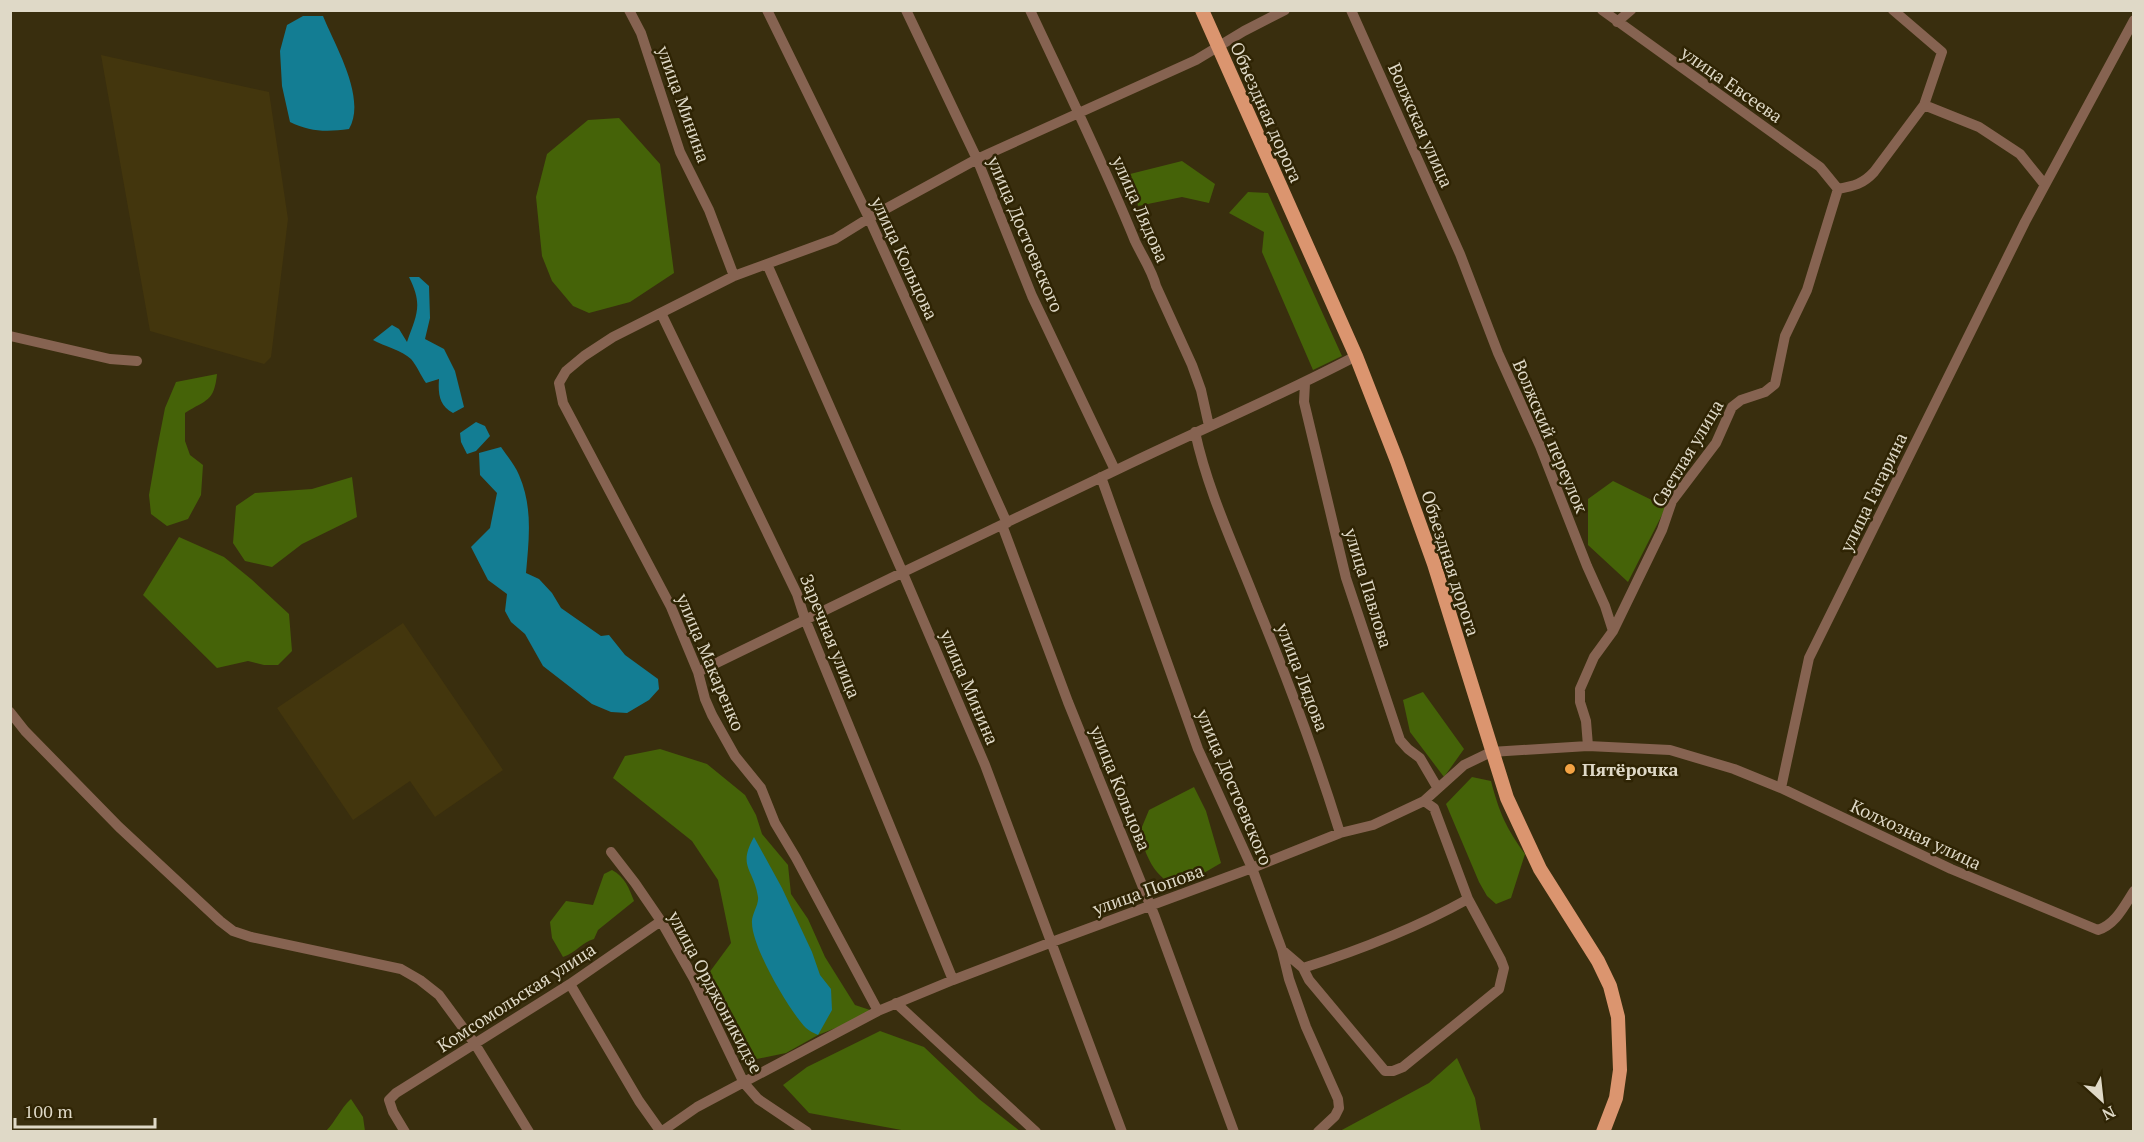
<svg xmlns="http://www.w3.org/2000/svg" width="2144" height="1142" font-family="'PT Serif',serif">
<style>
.built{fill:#43360d}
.forest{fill:#456308}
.water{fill:#137d93}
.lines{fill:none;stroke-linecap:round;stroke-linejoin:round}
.minor{stroke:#866351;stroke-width:10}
.major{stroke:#db956f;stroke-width:14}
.poi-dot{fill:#f4a344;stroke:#2f2404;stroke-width:2}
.labels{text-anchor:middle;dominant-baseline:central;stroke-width:5;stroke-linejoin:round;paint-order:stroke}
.street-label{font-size:18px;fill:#dfd9c7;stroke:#2f2404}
.poi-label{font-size:18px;font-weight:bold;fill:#dfd9c7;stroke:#2f2404;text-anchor:start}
</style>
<rect width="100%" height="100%" fill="#392e0e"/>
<path class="built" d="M101,55L269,92L288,219L271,357L264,364L150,331Z
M403,623L503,770L435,817L410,781L353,820L277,708Z"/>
<path class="forest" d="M619,118L660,164L674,273L630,302L589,313L573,306L552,281L542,256L536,197L547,154L588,120Z
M1182,161L1215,184L1209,203L1182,197L1138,206L1130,174Z
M1248,192L1268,193L1342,356L1313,370L1262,252L1264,232L1229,213Z
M217,374C214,402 207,399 185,413V441L190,455L203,465L201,495L188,519L167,526L151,514L149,495L157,449L165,408L176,382Z
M352,477L357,517L302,544L272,567L245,561L233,543L236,506L255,493L312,489Z
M1613,481L1666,507L1628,582L1588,545V499Z
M179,537L224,557L251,579L289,614L292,651L278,665H264L248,661L217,668L143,595Z
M1423,692L1464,749L1444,777L1410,732L1403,700Z
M660,749L707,764L745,795L756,815L762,834L788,865L791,894L808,919L825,957L855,1005L876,1012L818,1035L786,1053L742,1062L722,1019L706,977L731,943L718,880L692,841L613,778L625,756Z
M1472,777L1491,781C1499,812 1506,828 1525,854L1511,898L1496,904L1487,896L1479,882L1446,804Z
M1194,787L1206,811L1221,863L1197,877L1174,886C1151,872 1148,858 1139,834L1149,810Z
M612,870C625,877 629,888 634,901L598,930L594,939C582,942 577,952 563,957L552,938L550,922L566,901L593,905L604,874Z
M880,1031L924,1047L979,1099L1020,1131H907L809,1113L783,1085L807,1067Z
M1457,1058L1475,1098L1481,1131H1340L1429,1083Z
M351,1099L363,1117L365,1131H326C336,1121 340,1109 351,1099Z"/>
<path class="water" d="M303,16H323C335,46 367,98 349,129C327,132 310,132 290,122L282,86L280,51L287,25Z
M409,277H419L429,286L430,318L425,339L444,349L455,371L464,407L453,413C439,406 438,393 439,379L426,383C421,376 417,366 411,359C403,351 384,346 373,340L392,325L399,329L407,342C417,314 423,305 409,277Z
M476,422L485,426L490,436L476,451L467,454L461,442L460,433Z
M501,447C507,456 515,465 519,475C533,507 529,539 526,573L539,579L552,593L561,608L601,636L609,635L625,655L658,679L659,689L649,700L627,713L611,712L592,704L543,666L525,634L511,622L505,611L507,594L488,580L471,547L490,528L497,493L480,475L479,453Z
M754,837L782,888L812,952L820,975L831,989L832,1010L818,1035C814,1033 809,1031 806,1028C789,1011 752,947 752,923C751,915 759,905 758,897C754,869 737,867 754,837Z"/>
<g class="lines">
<path class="minor" d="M629,10L641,33L680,152L709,210L734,276
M767,10L869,218L1007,523
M906,10L977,159L1032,296L1115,470
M1030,10C1066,87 1103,162 1135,241C1142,256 1152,270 1156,286L1192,365L1201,390L1209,426
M1351,10L1460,254L1498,353L1540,446L1587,566L1605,606L1613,631
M1602,10L1820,167L1838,189
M1617,22L1631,10
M1924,105L1979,127L2020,154L2045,185
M1838,189C1854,186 1863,184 1874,172L1924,105L1942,52L1893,10
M767,264L902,571L985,765L1122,1132
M661,313L797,594L805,619L953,980
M10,336L110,359L137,361
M1305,383L1304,402L1346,578L1400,740L1408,749L1420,758L1437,787
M1195,432C1208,492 1235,548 1257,605C1288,680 1316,756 1340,833
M1101,477L1198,749L1252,868L1282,950L1289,979L1306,1027L1338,1099L1339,1108L1335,1116L1318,1132
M1002,525L1068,702L1155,917L1234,1132
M698,672C842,601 986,532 1131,463C1206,427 1282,395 1356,356
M10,712L25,731L119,827L220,921L233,931L251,937L401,969L420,980L439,995L475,1044L529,1132
M1588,746L1586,721L1580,702V689L1594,657L1613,631L1662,530L1672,501L1716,443L1732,407L1741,400L1765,392L1775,384L1785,336L1807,290L1838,189
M1781,788L1809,658L2025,222L2134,20
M611,852L635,883L661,921L694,979L744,1083L758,1099L807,1132
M1282,950L1303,968C1360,950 1416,928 1468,899
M1303,968L1309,980L1385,1071H1393L1403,1067L1499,989L1504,968L1501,960L1468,899L1434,808L1424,801
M570,984L639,1101L661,1132
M896,1003L1036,1132
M878,1011L796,858L775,823L761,788L735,756L712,715L705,699L698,672L671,607L563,403L559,383L566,371L584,356L613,337L734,276L835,239L869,218L977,159L1196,60L1244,31L1285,10
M405,1132L393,1112L389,1100L396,1093L570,984L661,921
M661,1132L697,1107L878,1011L953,980L1052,942L1252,868L1340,833L1373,825L1424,801L1464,765L1491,752L1588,746L1670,750L1734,769L1781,788L1951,869L2098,930C2116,924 2124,906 2134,891"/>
<path class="major" d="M1202,10L1356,356L1397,461L1434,564L1507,798L1540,869L1598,961L1610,986L1618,1017L1620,1070L1616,1098L1603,1132"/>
</g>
<circle class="poi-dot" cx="1570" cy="769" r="6"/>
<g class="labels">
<g class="street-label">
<text transform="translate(1732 84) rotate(35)">улица Евсеева</text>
<text transform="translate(684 104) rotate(70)">улица Минина</text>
<text transform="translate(1267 112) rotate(66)">Объездная дорога</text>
<text transform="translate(1421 125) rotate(66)">Волжская улица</text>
<text transform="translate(1141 209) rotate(66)">улица Лядова</text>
<text transform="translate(1026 234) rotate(67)">улица Достоевского</text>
<text transform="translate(905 258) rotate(65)">улица Кольцова</text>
<text transform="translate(1551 436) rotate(67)">Волжский переулок</text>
<text transform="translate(1687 453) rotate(-59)">Светлая улица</text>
<text transform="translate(1873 492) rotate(-64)">улица Гагарина</text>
<text transform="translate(1451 563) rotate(72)">Объездная дорога</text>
<text transform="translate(1369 588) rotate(73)">улица Павлова</text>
<text transform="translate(831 636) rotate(68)">Заречная улица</text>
<text transform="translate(711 662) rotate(67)">улица Макаренко</text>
<text transform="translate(1303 677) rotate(69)">улица Лядова</text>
<text transform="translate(970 687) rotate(67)">улица Минина</text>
<text transform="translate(1235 787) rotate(67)">улица Достоевского</text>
<text transform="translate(1121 788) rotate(68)">улица Кольцова</text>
<text transform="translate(1916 834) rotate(25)">Колхозная улица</text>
<text transform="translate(1148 889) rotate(-20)">улица Попова</text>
<text transform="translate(716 992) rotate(62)">улица Орджоникидзе</text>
<text transform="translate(516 997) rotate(-33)">Комсомольская улица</text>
</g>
<g class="poi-label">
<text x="1582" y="769">Пятёрочка</text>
</g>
</g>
<rect width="2144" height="1142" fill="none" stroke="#dfd9c7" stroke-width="24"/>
<g transform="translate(2102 1100) rotate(153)" stroke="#2f2404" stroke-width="4.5" paint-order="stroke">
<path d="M0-4.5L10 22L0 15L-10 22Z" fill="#dfd9c7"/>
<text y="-9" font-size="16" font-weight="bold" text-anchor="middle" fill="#dfd9c7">N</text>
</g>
<path d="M15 1118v9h140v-9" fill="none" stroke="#dfd9c7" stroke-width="3"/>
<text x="24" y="1118" font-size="18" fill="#dfd9c7" stroke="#2f2404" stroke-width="4.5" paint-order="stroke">100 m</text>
</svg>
